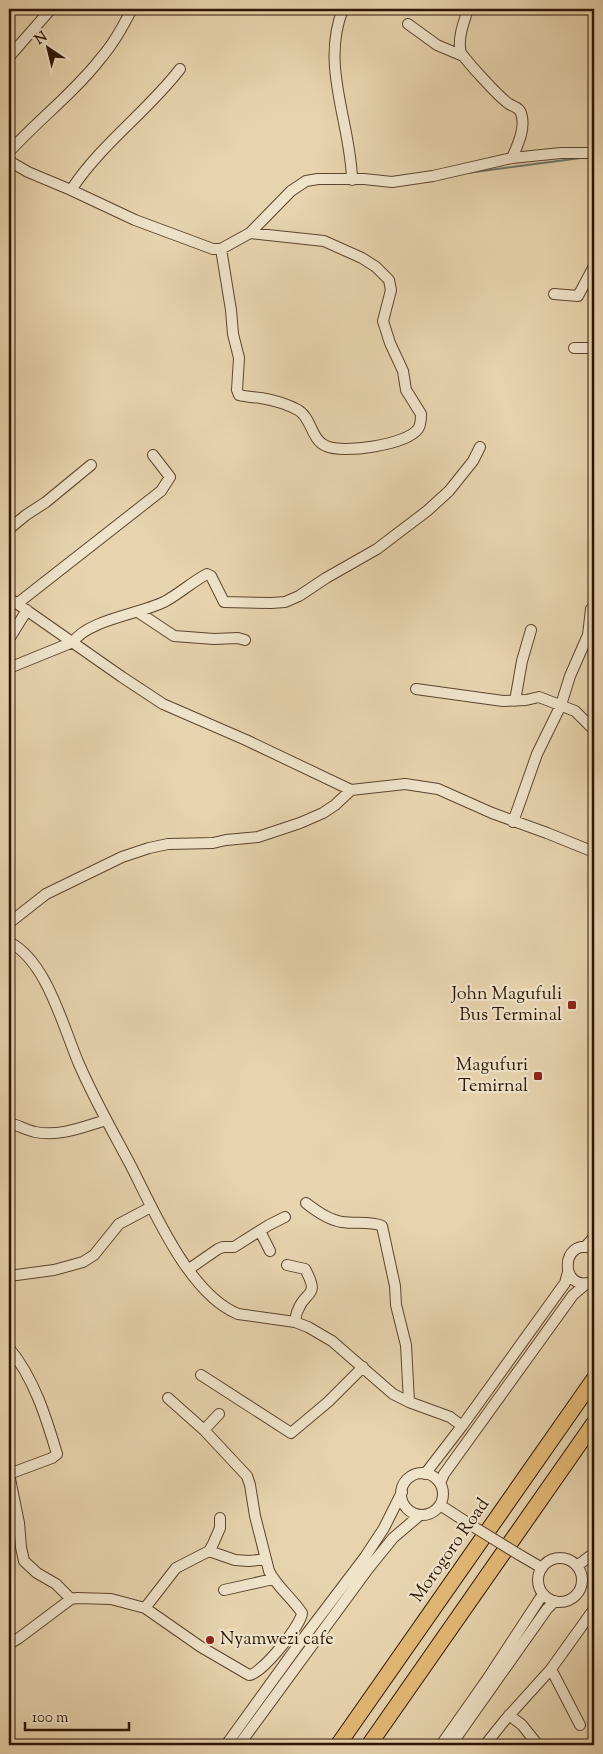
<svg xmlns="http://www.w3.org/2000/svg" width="603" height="1754" font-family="'Sorts Mill Goudy',serif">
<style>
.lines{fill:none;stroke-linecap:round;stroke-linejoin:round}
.stream{stroke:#6d766b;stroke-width:2}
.minor-casing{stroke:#5c442e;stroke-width:12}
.highway-casing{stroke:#2d1404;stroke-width:17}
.minor{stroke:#efe3ca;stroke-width:10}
.highway{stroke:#e4ba77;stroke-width:15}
.minor-bridge-casing{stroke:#5c442e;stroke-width:12;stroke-linecap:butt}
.minor-bridge{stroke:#efe3ca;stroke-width:10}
.poi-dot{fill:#8f2418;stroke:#efe3ca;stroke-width:2}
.labels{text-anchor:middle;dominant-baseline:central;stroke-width:4.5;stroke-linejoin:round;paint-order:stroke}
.poi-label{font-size:18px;fill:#2d1404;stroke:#efe3ca;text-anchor:end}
.street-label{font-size:18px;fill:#2d1404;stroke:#efe3ca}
</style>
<rect width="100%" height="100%" fill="#e7d4ae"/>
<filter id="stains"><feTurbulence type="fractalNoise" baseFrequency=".004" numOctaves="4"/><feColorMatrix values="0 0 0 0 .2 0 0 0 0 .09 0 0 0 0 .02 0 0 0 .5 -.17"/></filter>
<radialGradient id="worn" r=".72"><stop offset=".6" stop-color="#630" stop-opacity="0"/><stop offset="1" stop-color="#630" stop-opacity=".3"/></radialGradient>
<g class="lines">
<path class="stream" d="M467,173L581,158"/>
<defs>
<path id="minor" d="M343,9C320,66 351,123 352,180
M468,9C464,22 457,39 461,53C469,64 498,96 509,104C514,107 519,107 521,113C526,128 518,144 512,158
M408,24L437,45L463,56
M9,57L51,9
M9,152C38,120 74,93 101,58C114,43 123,26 132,9
M9,161L28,172L71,190L135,220L213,249H221L250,233L291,191L306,181L318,179H364L392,182L433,176L512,158L561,153H594
M71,190C101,144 147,112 180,69
M221,249L231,310L233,334L239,358L237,390L239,395C246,397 254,397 261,398C273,400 287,404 298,410C312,418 311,440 326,446C343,454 406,445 418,429C421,425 421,419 421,414L406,390L403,371L390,343L383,321L391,290L389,280L376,267L362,258L324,241L250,233
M554,294L578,296L594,266
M574,348H594
M9,529L26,515L46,502L91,465
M9,598L122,677L163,704L246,740L351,790L405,784L438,789L492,813L547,833L594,852
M18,603L161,491L170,477L153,455
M138,612L174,636L214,639L238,638L245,640
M9,639L27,610
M9,668L73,642C88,620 139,614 164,602C179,594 192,582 207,574L211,576L224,602L271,603L285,602L299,596L326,578L377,549L427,511L449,491L473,461L480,447
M416,689L503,701L526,700L539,697L575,711L594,730
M515,701L522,661L531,630
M513,822L537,754L561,705L570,676L588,635L591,609
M9,923L46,894L122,857L149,848L168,844L213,843L226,840L258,837L300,823L323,813L335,805L351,790
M9,942C47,961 63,1027 79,1064C94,1099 113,1132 131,1166C154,1211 189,1294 238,1314L295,1322L308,1327L332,1341L393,1394L409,1402L450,1417L462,1426
M9,1123C18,1125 26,1130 35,1132C60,1137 83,1127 106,1120
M306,1203C316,1211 329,1220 342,1222C354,1224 372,1221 382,1226L395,1286L396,1305L406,1345L409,1402
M260,1231L270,1251
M585,1247L594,1237
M594,1249C559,1235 559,1296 594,1281
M287,1265L305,1269C321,1298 305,1290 298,1310C296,1313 296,1318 295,1322
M189,1269L218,1249L223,1247H234L269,1225L285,1217
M9,1276L54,1270L83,1262L94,1255L119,1224L151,1207
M9,1348C34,1378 46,1417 57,1454L52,1458L9,1474
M201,1375L291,1433L328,1402L363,1367
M204,1430L219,1414
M401 1494a21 21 0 1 1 42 0a21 21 0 1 1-42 0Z
M9,1474L19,1523L21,1547L24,1561L37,1573L56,1584L71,1599L77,1598L111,1599L145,1608L201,1647L249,1675C262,1674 301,1625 302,1613C292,1598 277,1587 269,1571L255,1516L250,1485L247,1476L204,1430L168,1398
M425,1474L462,1426L565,1283L568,1272
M440,1483L444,1474L573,1295L586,1284
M440,1505L474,1527
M209,1551L235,1560L249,1561L266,1559
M518,1554L542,1568
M538 1580a22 22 0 1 1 44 0a22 22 0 1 1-44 0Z
M577,1566L594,1553
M224,1590L273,1579
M145,1608L176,1568L209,1551L213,1544L220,1528V1518
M9,1644L19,1638L71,1599
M551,1669L580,1725
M509,1715L522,1725L538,1745
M226,1745L302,1640L365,1557L384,1528L402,1492
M239,1745L368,1569L393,1538L420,1515
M441,1745L486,1681L543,1594
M451,1745L547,1609L555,1601
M485,1745L505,1720L551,1669L594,1609"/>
<path id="highway" d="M338,1745L594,1379
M369,1745L594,1423"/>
</defs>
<use href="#minor" class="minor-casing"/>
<use href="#highway" class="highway-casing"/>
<use href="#minor" class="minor"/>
<use href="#highway" class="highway"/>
<defs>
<path id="minor-bridge" d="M474,1527L518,1554"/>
</defs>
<use href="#minor-bridge" class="minor-bridge-casing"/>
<use href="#minor-bridge" class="minor-bridge"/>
</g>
<g class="poi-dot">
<rect x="567" y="1000" width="10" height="10" rx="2.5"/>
<rect x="533" y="1071" width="10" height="10" rx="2.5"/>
<circle cx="210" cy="1640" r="5"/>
</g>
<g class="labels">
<g class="poi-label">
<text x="562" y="995">John Magufuli<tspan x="562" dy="21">Bus Terminal</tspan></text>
<text x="528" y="1066">Magufuri<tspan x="528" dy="21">Temirnal</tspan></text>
<text x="220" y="1640" text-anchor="start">Nyamwezi cafe</text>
</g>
<g class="street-label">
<text transform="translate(451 1551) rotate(-55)">Morogoro Road</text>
</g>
</g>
<rect width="603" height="1754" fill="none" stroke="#e7d4ae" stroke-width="30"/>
<rect x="10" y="10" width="583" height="1734" fill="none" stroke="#2d1404" stroke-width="2.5"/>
<rect x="15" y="15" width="573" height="1724" fill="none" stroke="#2d1404"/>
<g transform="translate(48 48) rotate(325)" stroke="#efe3ca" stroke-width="4" paint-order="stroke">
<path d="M0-4L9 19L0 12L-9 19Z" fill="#2d1404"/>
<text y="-8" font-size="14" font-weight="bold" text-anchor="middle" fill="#2d1404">N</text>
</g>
<path d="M25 1722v8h104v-8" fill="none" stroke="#2d1404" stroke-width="2.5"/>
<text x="32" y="1722" font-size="15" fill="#2d1404" stroke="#efe3ca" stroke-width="4" paint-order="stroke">100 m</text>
<rect width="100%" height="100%" filter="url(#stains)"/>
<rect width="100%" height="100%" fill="url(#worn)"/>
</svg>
